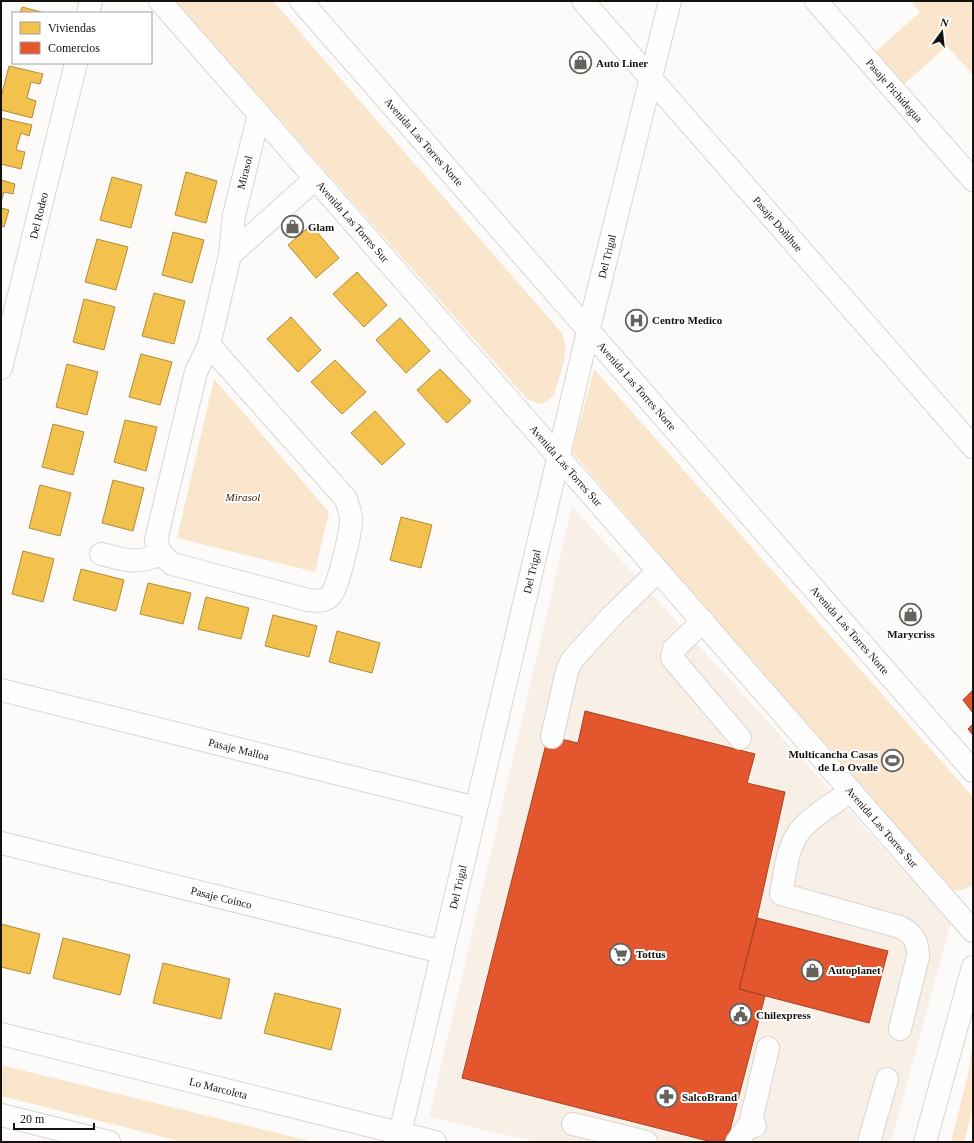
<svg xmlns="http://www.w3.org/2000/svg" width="974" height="1143" font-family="Georgia,serif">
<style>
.built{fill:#f8f0e7}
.green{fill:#fae6cc}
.homes{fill:#f2c14e;stroke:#b08c3a}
.shops{fill:#e4572e;stroke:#a64224}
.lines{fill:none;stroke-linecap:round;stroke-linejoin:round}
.minor-casing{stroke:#d8d5d2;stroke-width:24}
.major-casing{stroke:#d8d5d2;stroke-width:24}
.minor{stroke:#fffefe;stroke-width:22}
.major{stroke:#fffefe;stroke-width:22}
.labels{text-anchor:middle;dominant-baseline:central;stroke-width:4;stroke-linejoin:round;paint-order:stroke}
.poi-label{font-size:11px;font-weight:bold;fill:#15110c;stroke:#fff;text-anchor:start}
.street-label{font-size:11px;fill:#15110c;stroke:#fff}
.park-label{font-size:11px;font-style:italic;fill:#3d2400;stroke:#fff}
</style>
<rect width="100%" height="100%" fill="#fdfbf9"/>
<path class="built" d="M572,506L951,923L891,1142H536L429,1117Z"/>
<path class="green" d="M175,1H273L561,332C572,349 559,377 554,395L547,401L541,404L528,400Z
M911,1H973V75L947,46L902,86L873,54L920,12Z
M594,369L973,797V885C962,892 951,892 941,884L572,452Z
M214,379L329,512L315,572L177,538Z
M973,1043V1108L964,1142H951L968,1074Z
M1,1065L314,1142H183L1,1096Z"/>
<path class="homes" d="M22,7L45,13H20Z
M9,66L43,74L40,84L31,82L27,98L36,101L32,118L1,110V97Z
M1,118L32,125L29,136L21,133L16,150L25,152L21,169L1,164Z
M186,172L217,181L206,223L175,215Z
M112,177L142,185L131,228L100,220Z
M1,180L15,184L13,194L4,192L1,202Z
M1,208L9,210L4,227L1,226Z
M311,225L339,258L316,278L288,245Z
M173,232L204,240L192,283L162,275Z
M97,239L128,247L116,290L85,282Z
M357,272L387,305L364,327L333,294Z
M154,293L185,301L174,344L142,336Z
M84,299L115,307L104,350L73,342Z
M291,317L321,350L298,372L267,339Z
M400,318L430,351L406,373L376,340Z
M141,354L172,362L160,405L129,397Z
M335,360L366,392L342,414L311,382Z
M67,364L98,372L87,415L56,407Z
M440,369L471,401L447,423L417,390Z
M375,411L405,444L382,465L351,433Z
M125,420L157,427L146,471L114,462Z
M53,424L84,432L73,475L42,467Z
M113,480L144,488L133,531L102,523Z
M40,485L71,493L60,536L29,528Z
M401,517L432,525L421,568L390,560Z
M23,551L54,559L43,602L12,594Z
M81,569L124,580L116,611L73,600Z
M148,583L191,593L183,624L140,614Z
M206,597L249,608L241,639L198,629Z
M273,615L317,626L309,657L265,646Z
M337,631L380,643L372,673L329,662Z
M1,924L40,934L30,974L1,967Z
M63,938L130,955L120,995L53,978Z
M163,963L230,979L221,1019L153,1003Z
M275,993L341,1009L331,1050L264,1033Z"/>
<path class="shops" d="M973,690V713L963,700Z
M585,711L755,754L747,783L785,792L757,918L739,989L765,996L727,1142H712L462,1078L548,736L578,743Z
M973,724V735L968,729Z
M757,918L888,951L869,1023L739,989Z"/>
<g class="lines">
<defs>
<g id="minor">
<path id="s1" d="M160,1L973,931"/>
<path id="s2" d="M301,1L973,771"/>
<path id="s3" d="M583,1L973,447"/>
<path id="s4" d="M816,1L973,180"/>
<path d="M88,13L91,1"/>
<path d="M230,255L315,179"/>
<path id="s5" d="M209,345L346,499C348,506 351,513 351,520C351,532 338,587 331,595C325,602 317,601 308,600L172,564L161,554L156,540L196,372L209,345L230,255L234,215L259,114"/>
<path id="s6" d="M1,368L76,63"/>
<path d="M101,554C127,560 135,565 161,554"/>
<path d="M703,621L674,649L672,658L740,738"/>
<path id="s7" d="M1,690L476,808"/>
<path d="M552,737L567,671L572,660L612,616L658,571"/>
<path d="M851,791C835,803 811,816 799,832C787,848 785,874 781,894L900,927C914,934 918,942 918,957L900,1029"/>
<path id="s8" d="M1,843L442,952"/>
<path d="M573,1124L646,1142"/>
<path d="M755,1126L752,1121V1116L768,1048"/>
<path id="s9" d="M398,1142L584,348L670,1"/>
<path d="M737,1142L752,1121"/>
<path d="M869,1142L887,1079"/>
</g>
<g id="major">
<path id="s10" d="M1,1034L435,1142"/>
<path d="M1,1115L109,1142"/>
<path d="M925,1142L973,967"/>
</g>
</defs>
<use href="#minor" class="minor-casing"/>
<use href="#major" class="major-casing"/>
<use href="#minor" class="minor"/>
<use href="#major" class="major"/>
</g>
<defs>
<symbol id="shop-ring" viewBox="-11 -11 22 22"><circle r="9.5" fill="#fff" stroke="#66635f" stroke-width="1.5"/><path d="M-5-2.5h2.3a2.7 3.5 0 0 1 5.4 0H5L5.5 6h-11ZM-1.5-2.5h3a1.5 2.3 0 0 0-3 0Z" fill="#66635f"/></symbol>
<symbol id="hospital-ring" viewBox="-11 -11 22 22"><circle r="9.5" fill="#fff" stroke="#66635f" stroke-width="1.5"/><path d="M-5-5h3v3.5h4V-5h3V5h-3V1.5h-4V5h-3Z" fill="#66635f"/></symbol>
<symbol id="stadium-ring" viewBox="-11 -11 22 22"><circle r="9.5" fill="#fff" stroke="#66635f" stroke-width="1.5"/><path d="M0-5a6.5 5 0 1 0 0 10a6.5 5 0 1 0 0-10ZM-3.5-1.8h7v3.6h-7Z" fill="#66635f"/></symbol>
<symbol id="supermarket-ring" viewBox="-11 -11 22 22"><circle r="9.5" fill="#fff" stroke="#66635f" stroke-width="1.5"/><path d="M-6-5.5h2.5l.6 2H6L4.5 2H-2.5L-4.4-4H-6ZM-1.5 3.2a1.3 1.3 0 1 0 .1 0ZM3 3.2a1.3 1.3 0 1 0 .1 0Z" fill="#66635f"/></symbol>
<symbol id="civic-ring" viewBox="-11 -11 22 22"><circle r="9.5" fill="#fff" stroke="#66635f" stroke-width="1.5"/><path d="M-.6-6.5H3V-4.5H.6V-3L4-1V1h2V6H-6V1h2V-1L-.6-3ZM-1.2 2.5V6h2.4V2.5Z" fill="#66635f"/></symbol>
<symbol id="pharmacy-ring" viewBox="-11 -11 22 22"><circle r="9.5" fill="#fff" stroke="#66635f" stroke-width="1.5"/><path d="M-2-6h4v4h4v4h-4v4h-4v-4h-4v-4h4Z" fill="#66635f"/></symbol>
</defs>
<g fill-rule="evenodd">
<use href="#shop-ring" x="568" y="50" width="25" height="25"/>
<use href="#shop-ring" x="280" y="214" width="25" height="25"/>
<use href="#hospital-ring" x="624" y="308" width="25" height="25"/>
<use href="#shop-ring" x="898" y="602" width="25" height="25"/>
<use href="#stadium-ring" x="880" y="748" width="25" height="25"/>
<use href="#supermarket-ring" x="608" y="942" width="25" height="25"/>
<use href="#shop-ring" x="800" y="958" width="25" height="25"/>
<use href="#civic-ring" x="728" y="1002" width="25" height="25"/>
<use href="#pharmacy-ring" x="654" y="1084" width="25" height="25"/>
</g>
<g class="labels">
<g class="poi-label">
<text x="596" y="63">Auto Liner</text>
<text x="308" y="227">Glam</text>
<text x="652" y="320">Centro Medico</text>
<text x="911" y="634" text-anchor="middle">Marycriss</text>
<text x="878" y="754" text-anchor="end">Multicancha Casas<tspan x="878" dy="13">de Lo Ovalle</tspan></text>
<text x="636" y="954">Tottus</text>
<text x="828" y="970">Autoplanet</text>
<text x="756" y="1015">Chilexpress</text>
<text x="682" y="1097">SalcoBrand</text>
</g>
<g class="street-label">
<text stroke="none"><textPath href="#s4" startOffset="119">Pasaje Pichidegua</textPath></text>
<text stroke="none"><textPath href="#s2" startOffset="187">Avenida Las Torres Norte</textPath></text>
<text stroke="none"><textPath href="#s5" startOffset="880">Mirasol</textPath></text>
<text stroke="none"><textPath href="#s6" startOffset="157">Del Rodeo</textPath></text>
<text stroke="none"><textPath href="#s1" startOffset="293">Avenida Las Torres Sur</textPath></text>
<text stroke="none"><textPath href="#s3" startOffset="296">Pasaje Doñihue</textPath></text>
<text stroke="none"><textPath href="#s9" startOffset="910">Del Trigal</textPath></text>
<text stroke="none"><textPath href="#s2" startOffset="511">Avenida Las Torres Norte</textPath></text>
<text stroke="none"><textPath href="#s1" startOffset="617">Avenida Las Torres Sur</textPath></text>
<text stroke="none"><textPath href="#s9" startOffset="586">Del Trigal</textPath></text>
<text stroke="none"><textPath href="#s2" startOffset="835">Avenida Las Torres Norte</textPath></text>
<text stroke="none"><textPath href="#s7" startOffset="245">Pasaje Malloa</textPath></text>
<text stroke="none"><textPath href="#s1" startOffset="1097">Avenida Las Torres Sur</textPath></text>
<text stroke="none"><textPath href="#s9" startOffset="262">Del Trigal</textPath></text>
<text stroke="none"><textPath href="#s8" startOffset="227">Pasaje Coinco</textPath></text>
<text stroke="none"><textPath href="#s10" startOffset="224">Lo Marcoleta</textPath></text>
</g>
<g class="park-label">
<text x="243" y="497">Mirasol</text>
</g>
</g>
<rect width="974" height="1143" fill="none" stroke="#15110c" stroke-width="4"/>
<rect x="12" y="12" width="140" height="52" fill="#ffffff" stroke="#a1a09e"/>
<rect x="20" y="22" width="20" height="12" fill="#f2c14e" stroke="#a1a09e"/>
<text x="48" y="32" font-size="12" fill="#15110c">Viviendas</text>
<rect x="20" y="42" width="20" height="12" fill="#e4572e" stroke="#a1a09e"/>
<text x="48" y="52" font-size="12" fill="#15110c">Comercios</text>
<g transform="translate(942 32) rotate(15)" stroke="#ffffff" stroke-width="3" paint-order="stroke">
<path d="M0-3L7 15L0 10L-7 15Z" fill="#15110c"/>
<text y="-6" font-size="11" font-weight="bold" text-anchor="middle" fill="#15110c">N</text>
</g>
<path d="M14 1123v6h80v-6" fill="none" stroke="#15110c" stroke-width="2"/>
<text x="20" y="1123" font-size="12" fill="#15110c" stroke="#ffffff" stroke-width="3" paint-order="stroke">20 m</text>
</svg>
